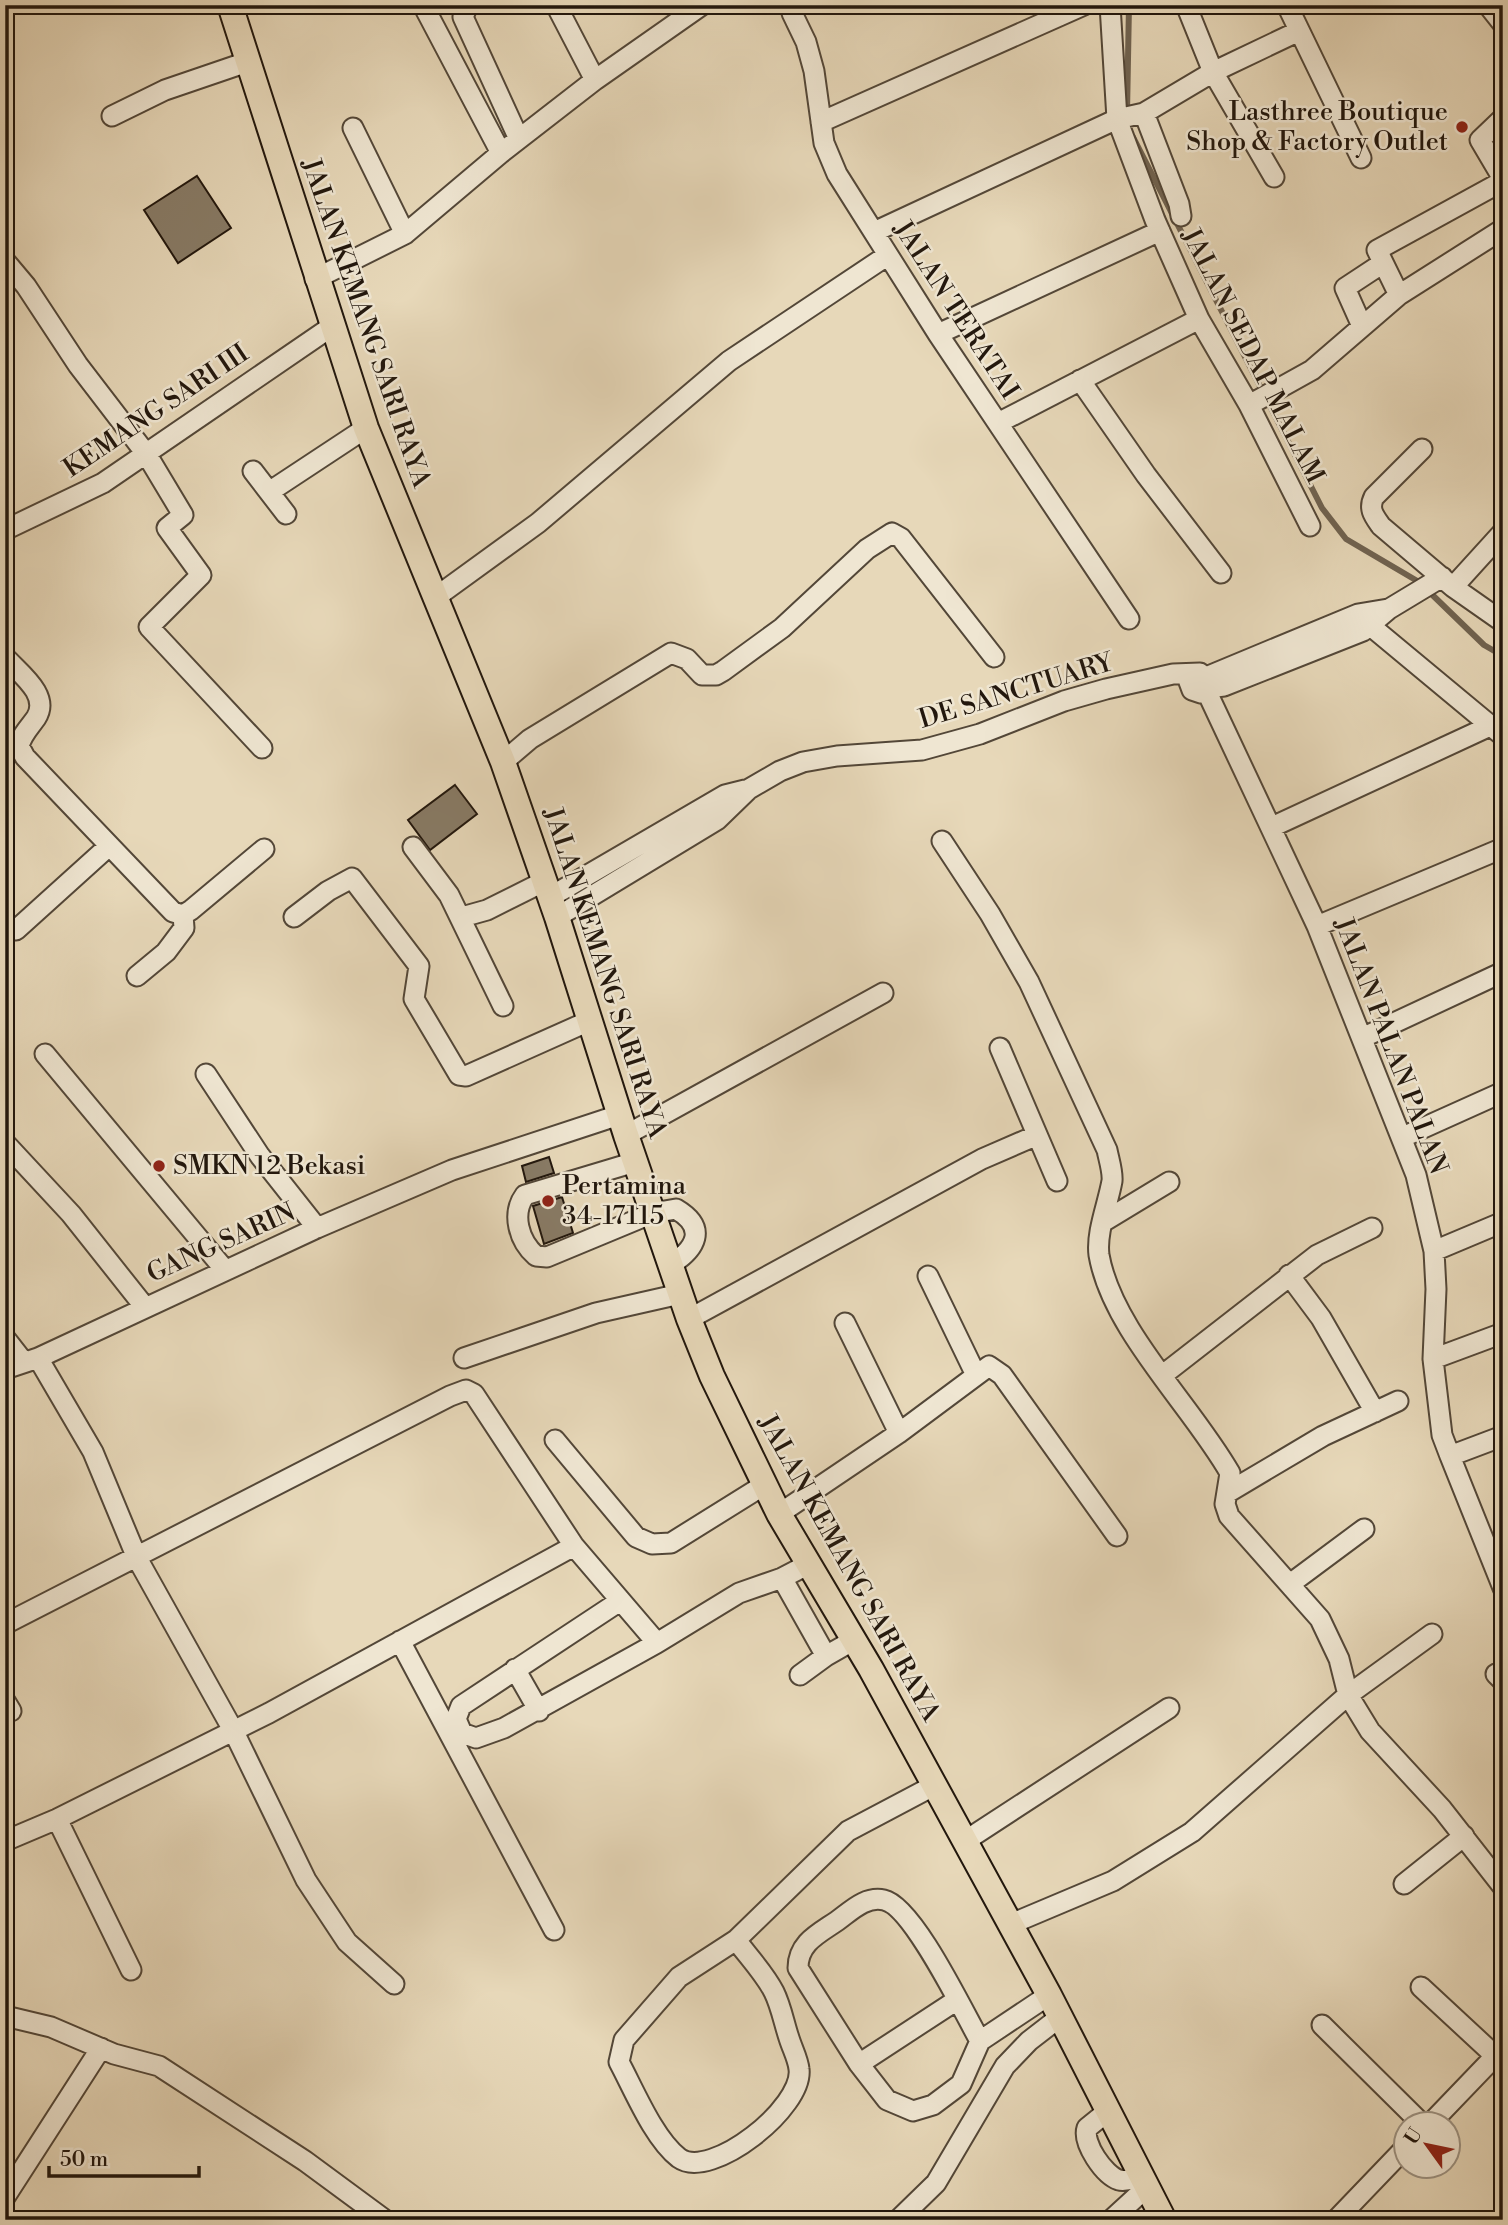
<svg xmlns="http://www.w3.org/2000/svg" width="1508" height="2225" font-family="'Libre Bodoni',serif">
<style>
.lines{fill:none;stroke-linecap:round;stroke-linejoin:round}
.stream{stroke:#706351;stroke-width:6}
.building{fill:#887b66;stroke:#22170d;stroke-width:2}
.minor-casing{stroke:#534738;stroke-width:23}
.major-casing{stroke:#22170d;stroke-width:28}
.minor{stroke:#efe6d2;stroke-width:19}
.major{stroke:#e7d8b9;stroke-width:24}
.poi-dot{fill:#8f2418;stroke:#efe6d2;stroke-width:2.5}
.labels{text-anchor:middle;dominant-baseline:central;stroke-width:5;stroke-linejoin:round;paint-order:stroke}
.poi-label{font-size:26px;fill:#22170d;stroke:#efe6d2;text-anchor:start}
.street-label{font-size:26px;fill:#22170d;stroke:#efe6d2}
</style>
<rect width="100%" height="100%" fill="#e7d8b9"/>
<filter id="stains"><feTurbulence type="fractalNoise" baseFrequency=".00286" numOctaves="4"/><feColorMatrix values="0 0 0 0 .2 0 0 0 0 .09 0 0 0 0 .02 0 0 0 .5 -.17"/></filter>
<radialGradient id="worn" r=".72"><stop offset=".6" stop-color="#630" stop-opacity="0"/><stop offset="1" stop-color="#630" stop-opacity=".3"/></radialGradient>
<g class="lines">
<path class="stream" d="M1127,113L1129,5
M1133,137L1322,508L1346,539L1419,582L1484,645L1503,656"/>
</g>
<path class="building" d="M197,176L231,228L178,263L144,210Z
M455,785L477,814L430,850L408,820Z
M549,1157L554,1173L526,1182L522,1166Z
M562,1197L573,1233L544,1244L533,1206Z"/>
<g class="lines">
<defs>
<path id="minor" d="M423,5L501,153
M468,5L463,17L519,139
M556,5L595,80
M794,5L792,13L806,42L814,71L824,143L837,174L938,334L1129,619
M1110,5L1117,119L1155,220L1199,319L1249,405L1310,526
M1186,5L1213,72L1274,177
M1287,5L1361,158
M1488,5L1503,24
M1144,113L1179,204L1181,216
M112,116L165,90L247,62
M1503,118L1480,140L1503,179
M821,122L1084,5
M353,128L405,234
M874,232L1117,119L1144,113L1213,72L1299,31
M5,261L26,286L78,365L147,455L183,515L167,528L201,575L149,627L262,748
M315,279L405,234L501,153L595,80L702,5
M1399,295L1377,250L1503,181
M1362,326L1345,288L1383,263
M938,334L1160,231
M1080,380L1146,475L1221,573
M1249,405L1312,370L1399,295L1503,229
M998,423L1199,319
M1422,449L1374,497C1368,509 1374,516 1381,526L1453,587L1503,622
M253,471L286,514
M269,492L366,428
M5,530L103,483L331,327
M1453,587L1503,532
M436,597L538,523L729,361L888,255
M1361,618L1503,736
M5,657C19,673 51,695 36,718C29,728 22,734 19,746L25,757L173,912L183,915L191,910L264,849
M1206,677L1358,614L1388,609
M1208,688L1224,686L1363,631L1389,609L1442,577
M1206,690L1317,926L1416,1175L1434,1251L1436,1289L1433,1359L1442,1435L1450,1456L1503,1436
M503,762L530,739L671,653L687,659L702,675H716L723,671L782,628L867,549L892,533L901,538L994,657
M1272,827L1490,726
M942,841L990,914L1029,982L1107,1150C1109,1160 1113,1172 1112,1181C1108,1204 1096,1232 1099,1255C1112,1330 1192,1406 1230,1473L1225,1504L1229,1516L1320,1619L1339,1659L1348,1695L1370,1731L1442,1809L1503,1887
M413,847L449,895L503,1006
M550,897L725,795L745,790
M294,917L328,891L352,878L419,966L414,999L459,1075L466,1076L589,1021
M462,917L487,910L545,881
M557,917L717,820L749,789L780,771L803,762L837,756L922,750L980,734L1064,701L1106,689L1173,674L1200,673L1209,682L1206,690L1201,693L1192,690L1189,682L1193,675
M1317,926L1503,848
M16,930L109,846
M137,976L166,952L184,928L183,915
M1364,1037L1503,972
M1000,1048L1057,1181
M45,1054L225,1270
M206,1074L260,1156L317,1228
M626,1135L883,993
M1403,1137L1503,1092
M5,1143L71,1214L144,1306
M635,1162L525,1195C511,1214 519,1241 536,1256L547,1257L653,1213L676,1209C708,1228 696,1249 670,1265
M1103,1222L1169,1182
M1434,1251L1503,1222
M1289,1275L1321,1318L1375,1412
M928,1276L975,1373
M689,1319L982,1159L1035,1136
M845,1323L899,1433
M5,1338L23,1361
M38,1358L93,1452L137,1558L233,1730L306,1880L347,1942L394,1984
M464,1358L596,1313L680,1294
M1433,1359L1503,1333
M5,1369L38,1358L317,1228L452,1170L619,1115
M1164,1374L1317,1255L1372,1228
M555,1440L636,1537L652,1544L671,1543L764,1485
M1450,1456L1503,1588
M1227,1493L1323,1436L1398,1401
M779,1514L899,1433L989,1366L1002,1375L1117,1536
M782,1578L826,1656L854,1640
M1290,1584L1364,1529
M620,1601L461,1706L456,1719L462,1733L476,1738L504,1728L657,1643
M5,1624L450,1396L466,1390L474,1394L574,1546L657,1643L739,1593L782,1578L807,1565
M400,1641L554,1930
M515,1669L539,1711
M1496,1674L1503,1681
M800,1675L826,1656
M5,1701L11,1711
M57,1819L131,1970
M5,1841L57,1819L269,1713L574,1546
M965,1841L1169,1708
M1404,1884L1464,1836
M1011,1924L1113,1881L1192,1832L1348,1695L1432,1634
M736,1940C748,1956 765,1974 774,1992C781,2006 784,2023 789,2038C792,2048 798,2059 799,2069C804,2107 711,2181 679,2158C654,2139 634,2090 619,2062L624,2040L679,1977L736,1940L848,1831L933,1786
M1421,1987L1503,2063
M5,2016L51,2027L114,2054L159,2066L305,2161L385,2220
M1322,2025L1422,2124
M980,2041C964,2013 913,1906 884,1900C865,1896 851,1911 837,1921C818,1934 798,1943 798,1968L859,2064L887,2100L913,2111L933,2105L961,2084L980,2041L1049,1995
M859,2064L957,2000
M1108,2111L1087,2128C1082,2143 1104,2175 1119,2180C1126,2182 1134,2178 1141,2177
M1430,2124L1502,2049
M5,2197L101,2048
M898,2220L936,2183L1005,2066L1029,2041L1060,2017
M1111,2220L1147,2187
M1336,2220L1406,2147"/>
<path id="major" d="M230,5L366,428L503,762L557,917L626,1135L689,1319L712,1376L779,1514L871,1669L1049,1995L1164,2220"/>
</defs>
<use href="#minor" class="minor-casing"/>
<use href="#major" class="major-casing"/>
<use href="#minor" class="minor"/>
<use href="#major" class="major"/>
</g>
<g class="poi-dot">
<circle cx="1462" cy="127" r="7"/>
<circle cx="159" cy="1166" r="7"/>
<circle cx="548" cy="1201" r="7"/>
</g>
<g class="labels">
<g class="poi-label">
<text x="1448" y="112" text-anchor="end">Lasthree Boutique<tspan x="1448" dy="30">Shop &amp; Factory Outlet</tspan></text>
<text x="173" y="1166">SMKN 12 Bekasi</text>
<text x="562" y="1186">Pertamina<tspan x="562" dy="30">34-17115</tspan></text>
</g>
<g class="street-label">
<text transform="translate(956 310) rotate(57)">JALAN TERATAI</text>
<text transform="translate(366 323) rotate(71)">JALAN KEMANG SARI RAYA</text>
<text transform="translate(1253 356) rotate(63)">JALAN SEDAP MALAM</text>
<text transform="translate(156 411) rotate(-34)">KEMANG SARI III</text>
<text transform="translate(1016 691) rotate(-17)">DE SANCTUARY</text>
<text transform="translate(605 973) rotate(72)">JALAN KEMANG SARI RAYA</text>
<text transform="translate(1391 1046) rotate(69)">JALAN PALAN PALAN</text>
<text transform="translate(221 1243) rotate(-24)">GANG SARIN</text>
<text transform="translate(849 1568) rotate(61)">JALAN KEMANG SARI RAYA</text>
</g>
</g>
<rect width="1508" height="2225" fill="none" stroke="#e7d8b9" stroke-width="28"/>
<rect x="7" y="7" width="1494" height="2211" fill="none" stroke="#22170d" stroke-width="3.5"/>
<rect x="14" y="14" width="1480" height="2197" fill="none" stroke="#22170d" stroke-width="2"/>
<g transform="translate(1427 2145) rotate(303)"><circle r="33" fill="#efe6d2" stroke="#9d9383" stroke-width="2"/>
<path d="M0-5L12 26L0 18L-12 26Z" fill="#8f2418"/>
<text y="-10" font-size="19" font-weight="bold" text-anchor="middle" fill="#22170d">U</text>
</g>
<path d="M49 2166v10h150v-10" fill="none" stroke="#22170d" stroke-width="3.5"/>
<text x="60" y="2166" font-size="21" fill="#22170d" stroke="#efe6d2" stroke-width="5" paint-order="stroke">50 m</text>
<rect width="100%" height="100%" filter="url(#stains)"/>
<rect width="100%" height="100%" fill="url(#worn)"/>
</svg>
